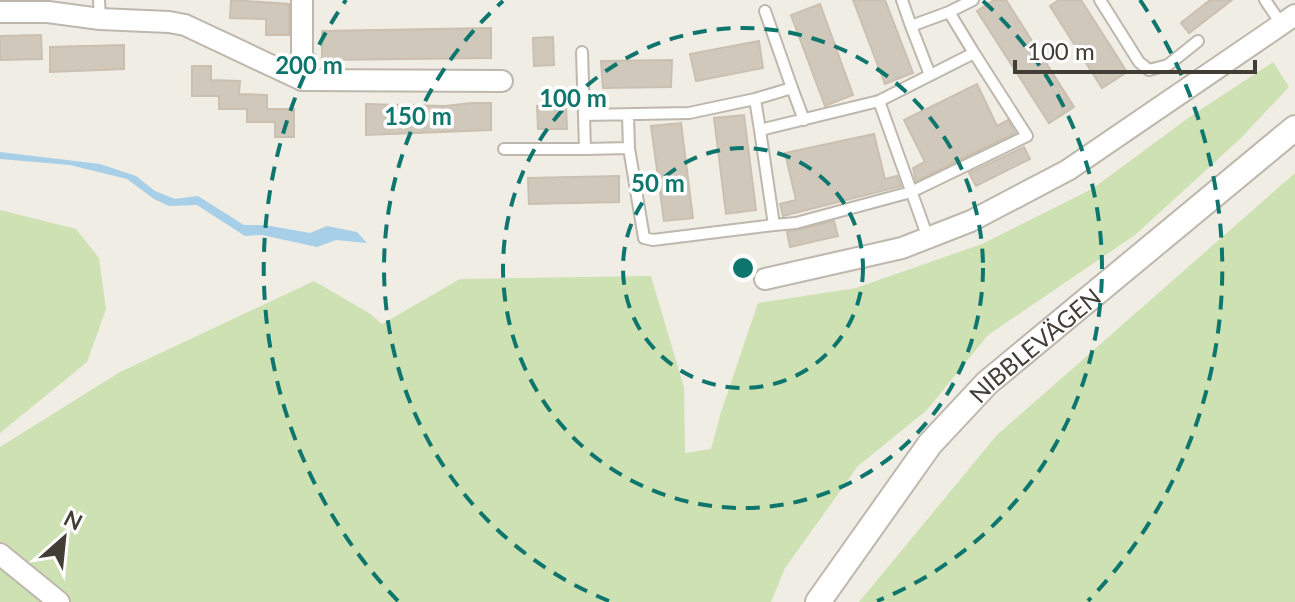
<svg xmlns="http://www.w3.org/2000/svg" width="1295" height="602" font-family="Lato,sans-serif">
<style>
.green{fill:#cde1b2}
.water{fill:#a7cfe7}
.building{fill:#d1c8bc;stroke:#cbbfb0;stroke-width:2}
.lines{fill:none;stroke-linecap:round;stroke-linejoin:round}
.service-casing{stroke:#beb7ac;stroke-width:14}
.minor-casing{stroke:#beb7ac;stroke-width:24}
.tertiary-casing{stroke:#beb7ac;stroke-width:28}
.service{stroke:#fff;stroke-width:10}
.minor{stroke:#fff;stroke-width:20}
.tertiary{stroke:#fff;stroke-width:24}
.ring{fill:none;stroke:#0f766e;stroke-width:4;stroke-dasharray:14 10}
.labels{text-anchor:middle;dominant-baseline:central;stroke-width:7;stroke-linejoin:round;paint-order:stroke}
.street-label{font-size:24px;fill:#423d35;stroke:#fff}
.centre{fill:#0f766e;stroke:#fff;stroke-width:4}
.ring-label{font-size:24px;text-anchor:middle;font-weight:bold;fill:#0f766e;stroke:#fff;stroke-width:7;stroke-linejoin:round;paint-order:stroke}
</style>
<rect width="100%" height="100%" fill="#f0ede5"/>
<path class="green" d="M1273,62L1289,87L1240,139L1135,235L988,335L927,410L858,466L785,568L771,602H0V447L120,372L314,281L369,313L382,324L460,279L651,276L684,388L685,453L711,449L721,412L758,303L856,288L982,244L1092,189L1191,116Z
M1295,173V602H859L997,435Z
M0,210L76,229L99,258L106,309L87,362L0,433Z"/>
<path class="water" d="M0,152L100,164L136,176L155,191L175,199L198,196L244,225H265L310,233L327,226L357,232L367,243L336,240L317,247L262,235L245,236L197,205L169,206L154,199L127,179L70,165L0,159Z"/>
<path class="building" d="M231,0L289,4V35H266V19L230,18Z
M853,0H885L913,73L885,84Z
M994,0H1006L1074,107L1049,123L977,11Z
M1059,0H1081L1127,72L1102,88L1050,6Z
M1210,0H1232L1189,33L1181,23Z
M820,4L853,95L825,106L791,15Z
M491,28V58L322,60V31Z
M41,35L42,59L0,60V36Z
M553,37L554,65L534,66L533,38Z
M759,41L763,68L696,81L690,54Z
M124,45V69L50,72V47Z
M672,60L671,87L603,88L601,61Z
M192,66H211V80L240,81L239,94L267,95V109H294V137H275V122H247V109H219V96H192Z
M977,84L997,126L1008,120L1015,133L916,181L913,168L925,162L904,120Z
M472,103H491V130L366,135V104L445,106Z
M566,105L567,129H538L537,106Z
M744,115L756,210L726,214L714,118Z
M681,123L693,218L664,221L651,126Z
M874,134L885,179L897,176L901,186L783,216L780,204L796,200L785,153Z
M1024,147L1030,159L976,186L969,173Z
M619,176V202L529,204L528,178Z
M834,221L838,236L790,247L787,232Z"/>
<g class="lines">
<defs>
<path id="service" d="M99,0L100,19
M902,0L911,26
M1100,0L1139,62L1149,70L1168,65L1198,41
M1265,0L1282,25
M765,11L792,88
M582,52L584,115
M930,75L911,26L949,12
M755,99L792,88L804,120
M879,101L928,238
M629,148L644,238L653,240L774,225L760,130
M504,149H585L584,115L689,113L755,99L760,130L879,101L974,53L949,12L973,0
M585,149L629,148L628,115
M774,225L796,223L911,192L1027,136L974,53"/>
<path id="minor" d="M0,12H48L100,19L169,22L185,25L302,80V0
M302,80L502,81
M765,279L902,248L971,221L1068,170L1295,15
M0,554L59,602"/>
<g id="tertiary">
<path id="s1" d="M818,602L930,444L987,383L1295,128"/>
</g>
</defs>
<use href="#service" class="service-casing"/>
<use href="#minor" class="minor-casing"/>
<use href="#tertiary" class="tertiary-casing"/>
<use href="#service" class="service"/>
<use href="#minor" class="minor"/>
<use href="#tertiary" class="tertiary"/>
</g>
<g class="ring">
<circle cx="743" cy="268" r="120"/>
<circle cx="743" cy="268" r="240"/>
<path d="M609 601A359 359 0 0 1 503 1M983 1A359 359 0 0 1 877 601"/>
<path d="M398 601A479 479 0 0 1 346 0M1140 0A479 479 0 0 1 1088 601"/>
</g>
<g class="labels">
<g class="street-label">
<text stroke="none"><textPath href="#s1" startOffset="338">NIBBLEVÄGEN</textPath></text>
</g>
</g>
<circle cx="743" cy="268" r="12" class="centre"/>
<g class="ring-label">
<text x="309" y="74">200 m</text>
<text x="573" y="107">100 m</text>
<text x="418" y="125">150 m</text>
<text x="658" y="192">50 m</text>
</g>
<g transform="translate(64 538) rotate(27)" stroke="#ffffff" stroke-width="6" paint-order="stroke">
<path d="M0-6L14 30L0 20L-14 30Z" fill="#423d35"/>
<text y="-12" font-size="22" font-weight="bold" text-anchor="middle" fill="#423d35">N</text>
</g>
<path d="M1015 60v12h240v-12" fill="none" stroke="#423d35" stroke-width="4"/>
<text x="1027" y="60" font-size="24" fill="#423d35" stroke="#ffffff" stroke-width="6" paint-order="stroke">100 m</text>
</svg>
